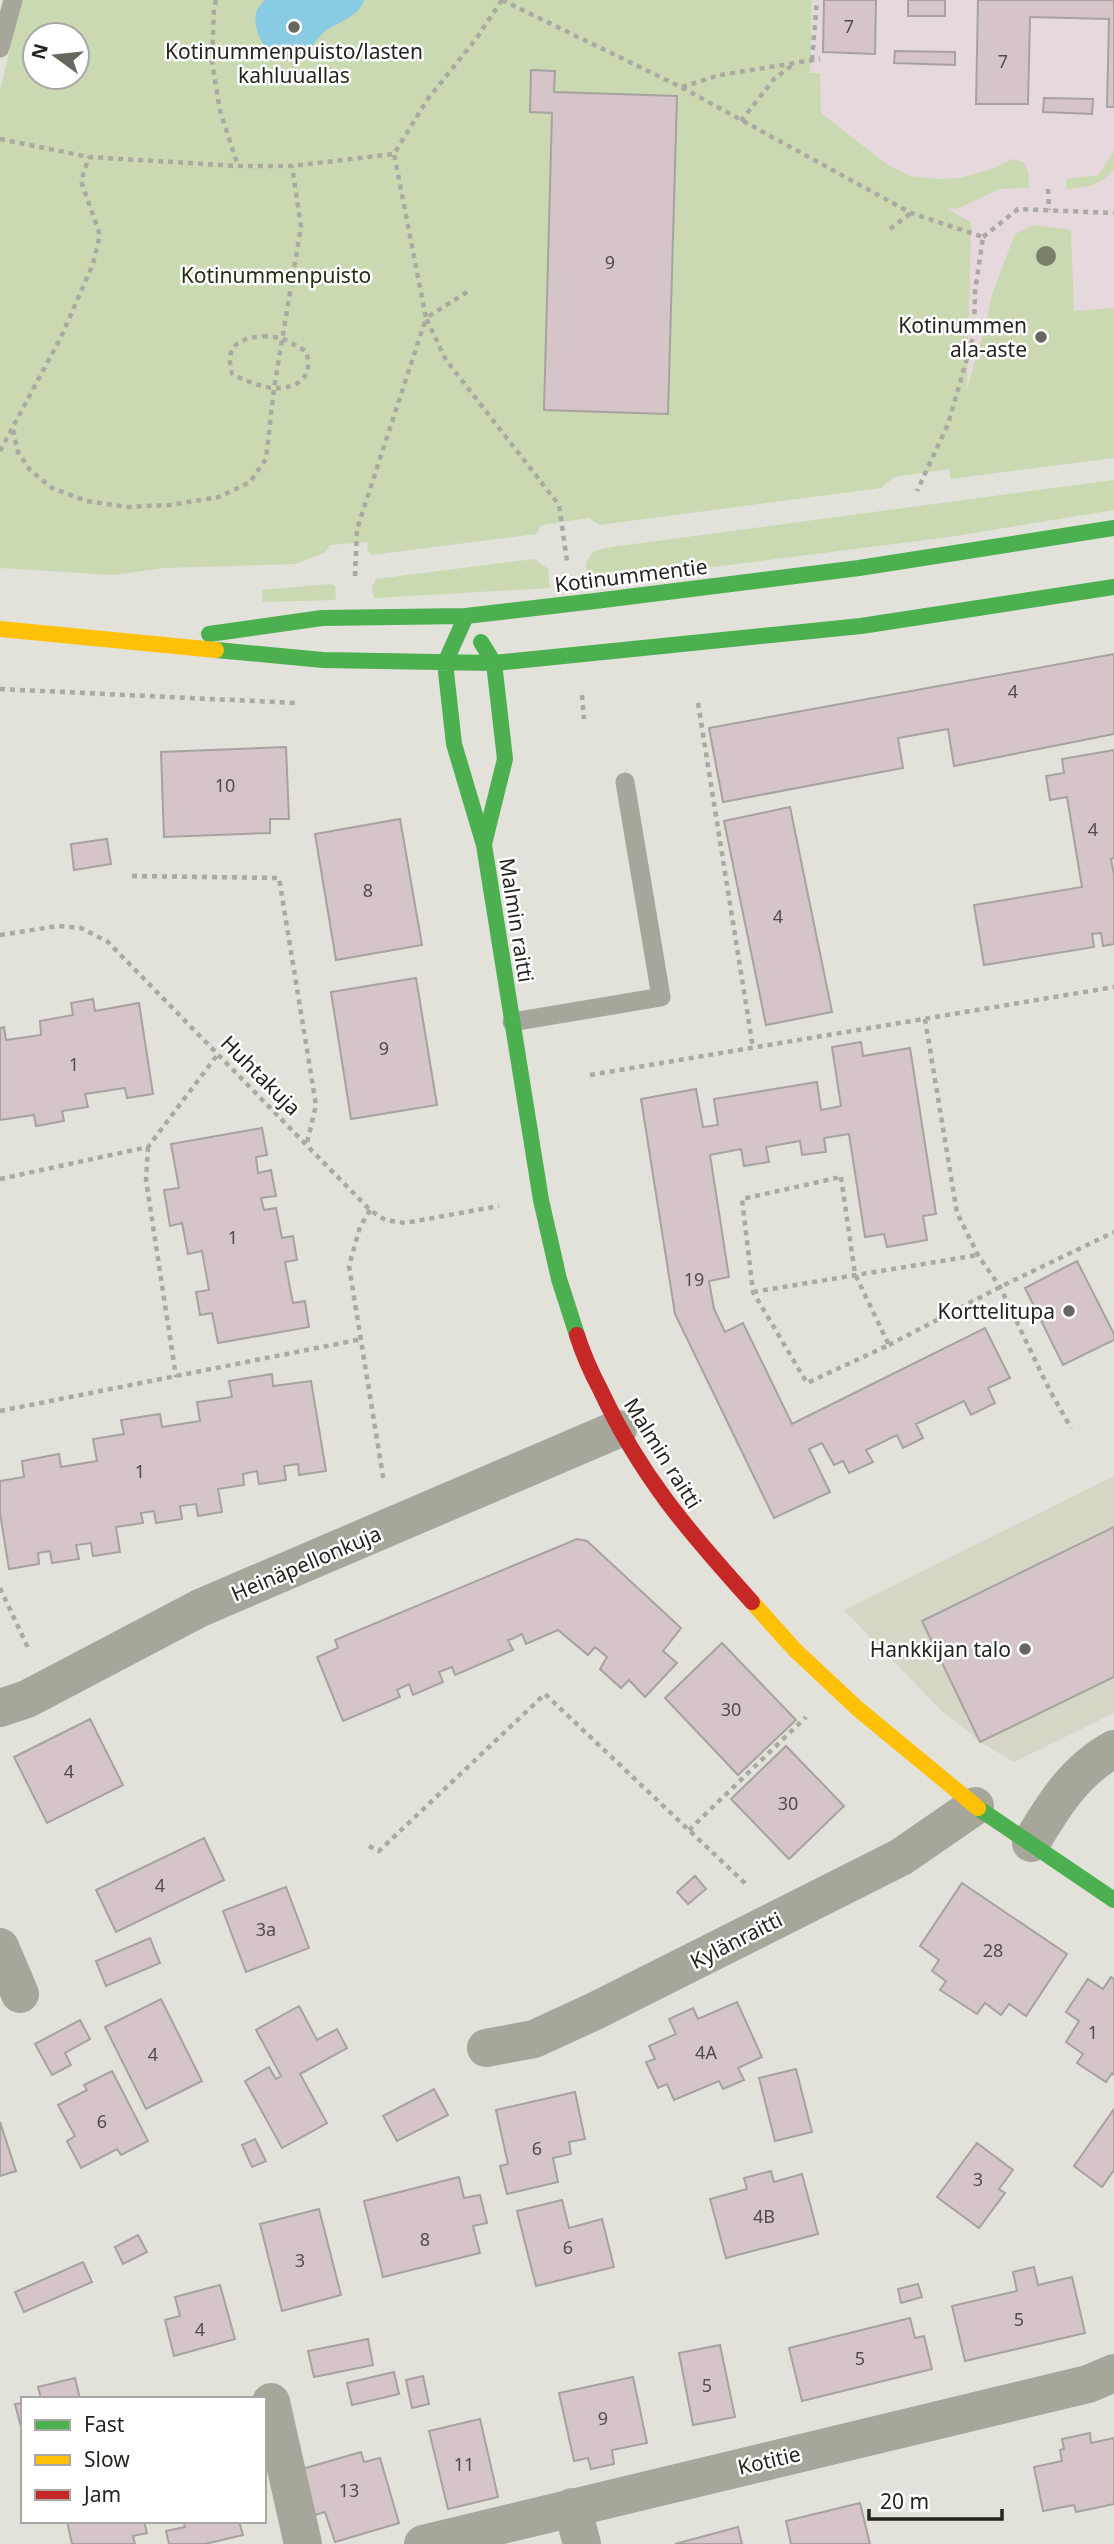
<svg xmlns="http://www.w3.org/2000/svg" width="1114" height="2544" font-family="'Noto Sans',sans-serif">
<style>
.built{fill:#d7d5c6}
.education{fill:#e5d9dd}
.green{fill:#cad9b1;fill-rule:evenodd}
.water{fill:#8acbe4}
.building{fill:#d5c5c9;stroke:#a6a2a0;stroke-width:2}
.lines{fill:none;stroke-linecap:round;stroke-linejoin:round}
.path{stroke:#abaaa2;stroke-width:4.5;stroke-dasharray:5 5;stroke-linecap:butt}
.lane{stroke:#a7a69b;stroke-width:19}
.street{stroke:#a7a69b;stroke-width:38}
.fast{stroke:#4caf50;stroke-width:16}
.slow{stroke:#ffc107;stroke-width:16}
.jam{stroke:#c62828;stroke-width:16}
.tree{fill:#797f6b}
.poi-dot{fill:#676660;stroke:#fff;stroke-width:2.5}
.labels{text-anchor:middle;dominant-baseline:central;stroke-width:5;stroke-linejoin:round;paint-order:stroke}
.number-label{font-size:18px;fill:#514c4a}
.poi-label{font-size:21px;fill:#25241f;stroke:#fff;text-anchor:end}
.park-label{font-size:21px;fill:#232f10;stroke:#fff}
.street-label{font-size:21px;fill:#25241f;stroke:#fff}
</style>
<rect width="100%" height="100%" fill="#e2e1da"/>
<path class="built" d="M1114,1476V1713L1014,1762L982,1743L941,1710L844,1610Z"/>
<path class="education" d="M812,0H1114V451L965,467L810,139Z"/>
<path class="green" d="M22,0H812L810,73H820L821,113L888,165L911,176L938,179L959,178L992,169L1013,159L1023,162L1028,171L1029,188L999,189L959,208L947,209L971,222L967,389L984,332L992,294L1015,234L1033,225L1071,230L1074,311L1114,308V458L950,479V469L894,477L881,488L599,525L589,518L541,525L536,534L372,555L367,550L368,542L330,545L324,553L295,564L164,568L114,575L0,568V90ZM35,35H77V77H35Z
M1114,151V169C1100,186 1088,187 1067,189L1066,179L1098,175Z
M1114,480V510L949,537L587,583L586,563L594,551L612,547Z
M534,559L548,569L550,588L374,598L372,588L376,579Z
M330,584L335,586L336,600L263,602L262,590Z"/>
<path class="water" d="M265,0H364C359,17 340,21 327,30C313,39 311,58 290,60C269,61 252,33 256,13C257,8 261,4 265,0Z"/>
<path class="building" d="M824,0H876L875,54L823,52Z
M908,0H945V16H908Z
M978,0H1114V107H1107L1109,19L1030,17L1028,104H976Z
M895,51L955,52V65L894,63Z
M531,70L555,71L554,92L677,96L668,414L544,410L552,113L530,112Z
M1044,98L1093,99L1092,114L1043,112Z
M1114,654V734L954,766L948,729L898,738L903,768L723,802L709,728Z
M286,747L289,819H270V833L164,837L161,752Z
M1114,750V858L1111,859L1114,875V944L1103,946L1101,933L1092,934L1094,947L984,965L974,905L1082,887L1067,797L1050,800L1046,776L1064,773L1062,759Z
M790,807L832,1012L766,1025L724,821Z
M400,819L422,945L336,960L315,834Z
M107,839L111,864L74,870L71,844Z
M416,978L437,1105L351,1119L331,992Z
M93,999L95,1011L139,1003L153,1094L127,1098L125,1088L85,1094L88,1107L62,1111L64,1121L36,1126L34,1115L0,1120V1028L4,1027L6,1040L41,1035L40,1021L73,1015L71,1003Z
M861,1042L863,1056L910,1048L936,1214L923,1216L927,1240L887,1247L884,1234L865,1237L849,1134L824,1138L826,1152L802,1155L800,1141L766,1147L769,1162L744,1166L741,1149L710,1155L729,1277L709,1281L714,1309L725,1332L743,1323L792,1424L985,1328L1010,1378L988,1388L995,1403L971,1415L964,1401L916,1424L923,1438L903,1448L897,1435L866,1450L873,1462L849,1473L843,1461L834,1465L822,1443L809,1449L830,1492L774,1518L675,1314L641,1099L696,1089L703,1127L718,1125L714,1099L817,1082L821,1110L841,1106L832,1047Z
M262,1128L267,1155L256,1157L258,1173L271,1170L276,1196L261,1198L264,1210L276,1208L282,1238L293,1236L297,1260L285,1262L293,1303L305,1301L309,1327L218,1343L212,1313L200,1315L196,1292L209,1290L202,1251L188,1254L182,1223L170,1226L164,1190L179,1188L171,1144Z
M1077,1261L1114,1334V1340L1063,1365L1025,1288Z
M272,1374L273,1386L311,1381L326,1471L299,1475L298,1464L284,1466L286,1480L259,1484L257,1471L243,1474L244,1485L218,1489L222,1512L198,1516L196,1504L180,1506L182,1519L156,1523L154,1511L141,1513L143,1523L116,1527L120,1552L93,1556L91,1543L76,1545L79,1559L52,1563L50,1551L38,1553L39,1564L9,1569L0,1513V1481L24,1477L22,1461L59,1454L61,1467L97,1461L93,1439L124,1434L121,1420L160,1414L162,1427L200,1421L197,1402L232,1397L229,1381Z
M1114,1527V1677L980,1742L922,1621Z
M577,1539L587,1541L681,1628L663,1651L677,1663L645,1697L629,1680L621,1688L600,1669L607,1657L595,1647L588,1655L558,1630L526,1644L522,1634L514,1638L508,1640L513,1650L455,1675L452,1667L439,1672L443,1682L413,1695L409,1684L397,1690L400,1697L343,1721L317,1657L338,1648L335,1640Z
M722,1643L796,1720L738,1775L665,1698Z
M90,1719L123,1785L47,1823L14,1757Z
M786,1746L844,1806L789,1859L731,1799Z
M204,1838L224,1880L116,1932L96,1890Z
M695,1876L706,1889L688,1904L677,1892Z
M962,1883L1067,1954L1026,2016L1009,2004L1001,2015L985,2003L977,2014L940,1990L946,1981L932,1971L939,1960L920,1946Z
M286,1887L309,1948L246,1972L223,1911Z
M150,1938L160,1963L106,1986L96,1961Z
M1111,1977L1114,1979V2075L1112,2073L1106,2082L1077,2063L1083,2054L1066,2042L1079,2021L1066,2012L1088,1979L1103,1989Z
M161,1999L202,2081L146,2109L105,2027Z
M737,2002L762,2057L738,2068L744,2080L723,2089L719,2081L674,2100L667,2084L658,2088L646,2062L655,2059L649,2046L676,2034L669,2019L693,2008L698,2019Z
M299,2006L317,2040L337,2029L347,2048L300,2074L327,2123L282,2148L245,2081L269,2067L276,2079L281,2076L256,2030Z
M80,2020L90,2039L65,2053L71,2065L52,2075L35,2044Z
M796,2069L812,2132L775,2141L759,2078Z
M112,2071L148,2141L121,2155L117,2149L81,2168L67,2141L75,2136L58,2105L87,2090L84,2085Z
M434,2089L448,2115L397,2141L383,2116Z
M575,2092L585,2139L569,2142L571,2154L553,2158L558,2182L507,2194L500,2166L508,2164L496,2110Z
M1114,2109V2170L1102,2187L1074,2166Z
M0,2122L16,2171L0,2176Z
M255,2139L266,2161L252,2167L242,2145Z
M977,2143L1013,2170L999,2189L1005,2193L979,2228L937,2197Z
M771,2171L774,2182L802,2174L818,2234L726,2258L710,2199L747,2189L744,2178Z
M459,2177L464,2198L480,2195L487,2223L473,2226L480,2253L383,2277L364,2201Z
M562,2200L569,2228L602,2219L614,2267L536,2286L517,2211Z
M319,2209L341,2295L282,2311L260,2224Z
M138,2235L147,2252L123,2264L115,2247Z
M83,2262L92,2282L24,2312L15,2292Z
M1034,2267L1038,2285L1072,2277L1085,2333L965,2361L952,2306L1017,2291L1013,2272Z
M918,2284L922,2297L901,2303L898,2289Z
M220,2285L235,2339L174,2356L165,2320L180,2316L175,2297Z
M910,2318L915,2338L924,2336L932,2369L802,2401L789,2348Z
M368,2339L373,2365L314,2377L308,2351Z
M720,2345L735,2417L693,2425L679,2353Z
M394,2372L399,2394L352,2405L347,2383Z
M423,2376L429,2404L412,2408L406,2380Z
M633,2377L647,2443L612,2450L614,2464L591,2469L588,2458L574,2461L559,2393Z
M75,2378L80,2399H39L41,2398L38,2387Z
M23,2403V2435L15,2404Z
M480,2419L498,2497L448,2509L429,2431Z
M1090,2433L1091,2443L1114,2438V2504L1076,2512L1074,2505L1043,2511L1034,2467L1062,2461L1060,2450L1064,2449L1062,2439Z
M361,2452L364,2462L380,2458L399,2523L335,2542L325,2512L315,2515L302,2469Z
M860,2503L870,2544H791L786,2521Z
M67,2521H144L147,2533L133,2536L135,2544H72Z
M183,2521H239L243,2535L205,2544H169L166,2531L185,2527Z
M738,2527L742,2544H675Z"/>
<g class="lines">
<path class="path" d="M216,0L214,8L212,62L220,111L238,166
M502,0L681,87L911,213L983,237L975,291L974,334L948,424L917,491
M812,60L817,0
M682,87L720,75L820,59
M741,121L774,79L794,64
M0,139L89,157L238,166H292L394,154L427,100L476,39L502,0
M1048,189L1049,210
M890,229L911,213
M983,237L1018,209L1114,213
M467,292L426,318L446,360L559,505L567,561
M263,336L282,338L306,351C314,376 299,389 274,388C260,387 244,380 232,374C225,346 237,339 263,336Z
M13,430L18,452L30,470L52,488L87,501L127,507L170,505L219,497L250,482L266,459L274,388L301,227L292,166
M0,451L61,337L93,264L100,235L81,181L89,157
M355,576L357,529L426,318L394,154
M0,689L296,703
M582,695L584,719
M698,703L753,1048
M132,876L279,878L316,1105L307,1143
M0,935L58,926L81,928L108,942L370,1210L385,1220L405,1223L499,1206
M925,1019L957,1213L978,1255L1000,1287L1050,1391L1071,1428
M590,1075L1114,987
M148,1147L146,1180L176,1377
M841,1177L855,1274L889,1345L807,1383L753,1292L742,1199Z
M0,1179L148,1147L218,1054
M370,1210L360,1227L349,1266L384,1483
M753,1292L978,1255
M889,1345L1000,1287L1114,1232
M0,1411L362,1339
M0,1588L29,1650
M689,1830L806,1717
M369,1846L379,1851L545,1694L748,1886"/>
<path class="lane" d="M0,48L13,0
M512,1022L661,997L625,782"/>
<path class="street" d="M0,1708L27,1699L200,1608L618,1429
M1031,1843C1053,1806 1075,1770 1114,1749
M0,1947L20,1994
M486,2048L534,2039L595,2011L901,1857L975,1806
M271,2402L303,2544
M572,2507L582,2544
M423,2544L1088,2384L1114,2373"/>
<path class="fast" d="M466,616L445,663L454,744L484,845L541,1200L559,1279L577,1335
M209,634L322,618L466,616L595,601L859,568L1114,528
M481,642L494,663L505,759L484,844
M216,650L323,660L494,663L861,626L1114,587
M978,1808L1114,1900"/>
<path class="slow" d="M0,629L216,650
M752,1602L795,1650L858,1709L978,1808"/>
<path class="jam" d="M577,1335C583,1354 591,1372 600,1389C640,1476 689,1532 752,1602"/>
</g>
<circle class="tree" cx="1046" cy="256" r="10"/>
<g class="poi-dot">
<circle cx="294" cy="27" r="7"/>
<circle cx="1041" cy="337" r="7"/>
<circle cx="1069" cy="1311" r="7"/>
<circle cx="1025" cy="1649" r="7"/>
</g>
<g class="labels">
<g class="number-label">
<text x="849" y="26">7</text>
<text x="1003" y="61">7</text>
<text x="610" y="262">9</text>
<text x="1013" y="691">4</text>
<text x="225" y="785">10</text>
<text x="1093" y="829">4</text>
<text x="368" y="890">8</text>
<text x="778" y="916">4</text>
<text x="384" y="1048">9</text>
<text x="74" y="1064">1</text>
<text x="233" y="1237">1</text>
<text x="694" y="1279">19</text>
<text x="140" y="1471">1</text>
<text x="731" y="1709">30</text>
<text x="69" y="1771">4</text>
<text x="788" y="1803">30</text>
<text x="160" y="1885">4</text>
<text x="266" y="1929">3a</text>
<text x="993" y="1950">28</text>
<text x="1093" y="2032">1</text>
<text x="706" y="2052">4A</text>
<text x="153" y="2054">4</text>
<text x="102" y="2121">6</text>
<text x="537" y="2148">6</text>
<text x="978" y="2179">3</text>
<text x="764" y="2216">4B</text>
<text x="425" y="2239">8</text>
<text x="568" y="2247">6</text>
<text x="300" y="2260">3</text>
<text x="1019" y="2319">5</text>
<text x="200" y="2329">4</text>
<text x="860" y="2358">5</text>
<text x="707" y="2385">5</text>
<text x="603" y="2418">9</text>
<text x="464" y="2464">11</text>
<text x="349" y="2490">13</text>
</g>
<g class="poi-label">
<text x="294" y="51" text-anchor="middle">Kotinummenpuisto/lasten<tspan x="294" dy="24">kahluuallas</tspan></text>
<text x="1027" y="325">Kotinummen<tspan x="1027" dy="24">ala-aste</tspan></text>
<text x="1055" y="1311">Korttelitupa</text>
<text x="1011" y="1649">Hankkijan talo</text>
</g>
<g class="park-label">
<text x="276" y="275">Kotinummenpuisto</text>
</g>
<g class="street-label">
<text transform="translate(631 575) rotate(-7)">Kotinummentie</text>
<text transform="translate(517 920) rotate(81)">Malmin raitti</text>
<text transform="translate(261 1075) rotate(45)">Huhtakuja</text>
<text transform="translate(663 1453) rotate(58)">Malmin raitti</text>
<text transform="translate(306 1563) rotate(-23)">Heinäpellonkuja</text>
<text transform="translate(736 1940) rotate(-27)">Kylänraitti</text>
<text transform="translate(769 2460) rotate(-13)">Kotitie</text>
</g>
</g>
<rect x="21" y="2397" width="245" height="126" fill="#ffffff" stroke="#a8a7a5" stroke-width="2"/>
<rect x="35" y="2420" width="35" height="10" fill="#4caf50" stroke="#a8a7a5" stroke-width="2"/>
<text x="84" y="2432" font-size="21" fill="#25241f">Fast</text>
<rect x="35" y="2455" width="35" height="10" fill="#ffc107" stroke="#a8a7a5" stroke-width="2"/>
<text x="84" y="2467" font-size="21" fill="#25241f">Slow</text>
<rect x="35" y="2490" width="35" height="10" fill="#c62828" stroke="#a8a7a5" stroke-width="2"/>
<text x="84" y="2502" font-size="21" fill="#25241f">Jam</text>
<g transform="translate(56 56) rotate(285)"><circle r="33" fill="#ffffff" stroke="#a8a7a5" stroke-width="2"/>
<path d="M0-5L12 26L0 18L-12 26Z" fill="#676660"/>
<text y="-10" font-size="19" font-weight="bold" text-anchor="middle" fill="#25241f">N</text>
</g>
<path d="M869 2509v10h133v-10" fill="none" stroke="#25241f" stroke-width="3.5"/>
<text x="880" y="2509" font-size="21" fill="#25241f" stroke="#ffffff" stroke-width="5" paint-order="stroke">20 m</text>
</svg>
